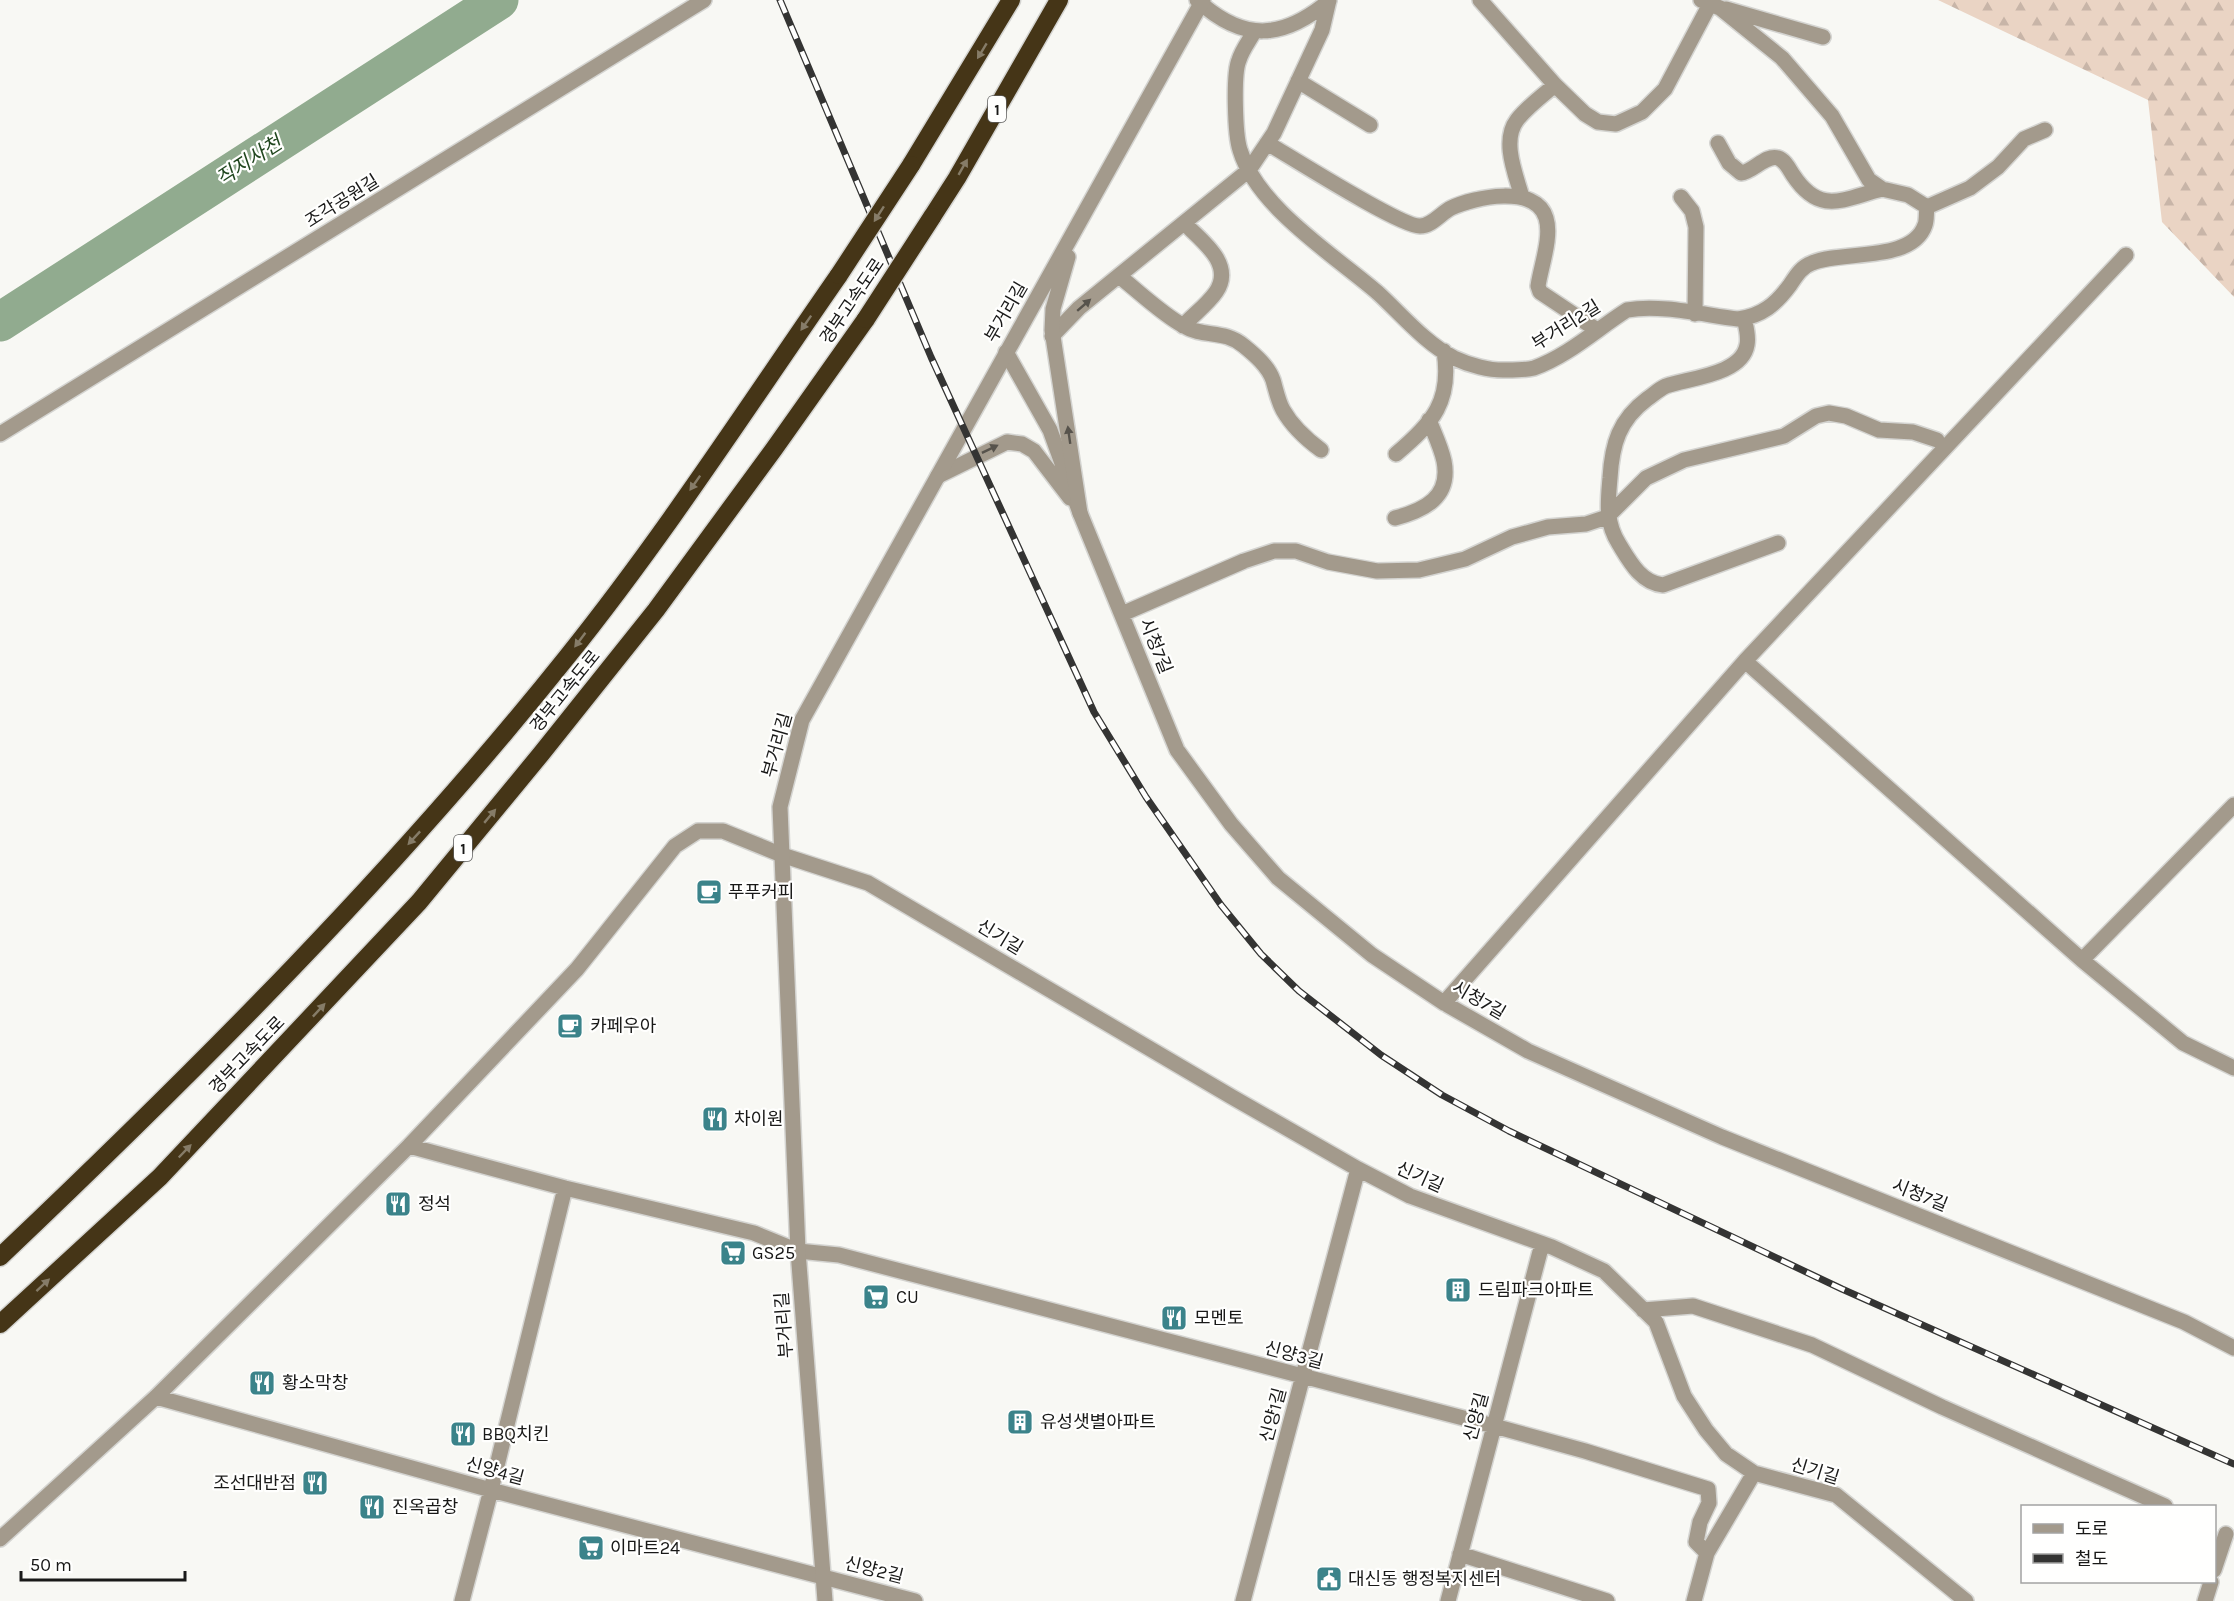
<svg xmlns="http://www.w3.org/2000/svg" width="2234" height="1601" font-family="Karla,'Noto Sans KR',sans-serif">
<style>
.forest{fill:url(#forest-firs)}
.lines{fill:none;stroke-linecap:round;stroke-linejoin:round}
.river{stroke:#91ab8f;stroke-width:39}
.minor-casing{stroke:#d4d4d1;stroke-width:18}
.tertiary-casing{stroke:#d4d4d1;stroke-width:18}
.motorway-casing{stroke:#d4d4d1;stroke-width:21}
.minor{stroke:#a39a8c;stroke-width:15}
.tertiary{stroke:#a39a8c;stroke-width:15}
.motorway{stroke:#453517;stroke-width:18}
.rail-casing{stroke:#343433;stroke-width:7}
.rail{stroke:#fffffe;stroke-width:4.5;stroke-dasharray:14;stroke-linecap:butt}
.motorway-bridge-casing{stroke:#d4d4d1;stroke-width:21;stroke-linecap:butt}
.motorway-bridge{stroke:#453517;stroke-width:18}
.oneway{fill:#867c68}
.oneway2{fill:#57534c}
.labels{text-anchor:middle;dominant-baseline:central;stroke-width:4.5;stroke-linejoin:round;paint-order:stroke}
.shield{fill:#fffffe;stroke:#5e5e5d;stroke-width:1.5}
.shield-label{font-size:16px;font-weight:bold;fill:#191918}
.street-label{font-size:18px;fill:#191918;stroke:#fffffe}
.poi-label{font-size:18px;fill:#191918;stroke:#fffffe;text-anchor:start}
.water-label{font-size:20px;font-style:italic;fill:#21471f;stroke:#fffffe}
</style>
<defs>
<pattern id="forest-firs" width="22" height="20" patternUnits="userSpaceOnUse" patternTransform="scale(1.5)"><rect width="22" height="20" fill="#ead4c4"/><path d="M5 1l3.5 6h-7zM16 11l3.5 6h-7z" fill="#c8b5a8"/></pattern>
</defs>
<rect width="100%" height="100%" fill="#f8f8f4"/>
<path class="forest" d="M1938,0H2234V297L2162,222L2148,100Z"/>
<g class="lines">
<path class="river" d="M0,322L499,0"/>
<defs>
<path id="minor" d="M1197,0C1243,42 1282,40 1329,1
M1480,0L1555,85L1585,114L1598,122L1616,124L1642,112L1665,89L1710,4
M1701,0L1720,8L1782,58L1832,116L1869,180L1882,189L1908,195L1927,207L1970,188L1998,167L2024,139L2045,130
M1726,9L1823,37
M1254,32C1249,41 1242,50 1239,60C1233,74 1235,135 1240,150C1257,207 1334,255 1378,293C1402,315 1425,343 1454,358C1469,365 1490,371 1507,370C1515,370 1526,370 1534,368C1568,356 1597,329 1627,310C1661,304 1704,315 1738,319C1762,316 1776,304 1790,285C1796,276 1801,267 1812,263C1842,250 1912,263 1925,225C1927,220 1926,212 1927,207
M1298,81L1370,125
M1267,143C1291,157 1401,227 1420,226C1432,226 1441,213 1451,208C1474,197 1536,184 1546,218C1552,237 1541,266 1538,286L1540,292L1597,330
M1718,143L1729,163L1741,173C1753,172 1766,154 1778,158C1785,160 1789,169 1793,175C1820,216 1843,199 1882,189
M1522,197C1516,175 1501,141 1517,120C1527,107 1542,96 1555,85
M1681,197L1692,211L1696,227L1695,314
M1119,276C1138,291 1163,315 1184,326C1204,338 1224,329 1244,346C1255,355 1268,366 1273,380C1276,390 1278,401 1283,410C1292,426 1306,439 1321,450
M1744,318C1746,327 1749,336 1747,345C1742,375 1688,378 1666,386C1659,389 1653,395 1647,399C1619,420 1612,444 1610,478C1608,502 1605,522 1619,544C1630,562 1641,583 1663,585L1778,543
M1183,326C1193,315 1207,305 1216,292C1235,264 1201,240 1184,223
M1052,336L1079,308L1249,170L1274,133L1322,30L1329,0
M1006,352L1050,430L1080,513L1177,750L1231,824L1278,878L1372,955L1444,1003L1528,1051L1722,1137L2184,1322L2234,1348
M1396,454C1433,423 1452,401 1444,351
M938,476L1007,442L1022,444L1034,451L1070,498
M1395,518C1425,510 1451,497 1444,461C1441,447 1434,433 1429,420
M1122,614L1244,561L1274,551H1296L1328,562L1377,571L1419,570L1465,559L1512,537L1548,527L1586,524L1607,517L1646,478L1684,460L1784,436L1816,416L1829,413L1846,416L1879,430L1913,432L1937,440
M1745,661L2082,960L2183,1043L2234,1068
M2082,960L2234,805
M1444,1003L1745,661L2126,255
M409,1146L565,1188L754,1233L798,1251L839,1255L1494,1426L1585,1451L1708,1489L1709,1503L1700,1522L1696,1542L1707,1553
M1643,1310L1693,1306L1812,1345L1942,1407L2165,1506
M156,1397L491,1490L915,1601
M0,1539L156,1397L409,1146L577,969L675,846L698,831H723L782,855L868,883L1232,1097L1358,1169L1410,1196L1552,1247L1604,1271L1656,1322L1684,1396L1706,1430L1726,1454L1754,1473L1836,1495L1966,1601
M1460,1554L1607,1601
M2214,1570L2226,1534
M462,1601L491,1490L565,1188
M1243,1601L1358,1169
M1448,1601L1542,1244
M1694,1601L1707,1553L1754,1473
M2205,1601L2211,1582"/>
<path id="tertiary" d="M1068,257L1053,309L1052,330L1080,513
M0,434L704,0
M825,1601L798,1251L780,807L802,720L1203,0"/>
<path id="motorway" d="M911,165L1011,0
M932,217L957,178L1059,0
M0,1257C200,1067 395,872 567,657C665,535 750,403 839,275
M0,1324L160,1177L419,902L541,754L656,610L774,449L866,319"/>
</defs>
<use href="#minor" class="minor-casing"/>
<use href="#tertiary" class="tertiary-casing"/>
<use href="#motorway" class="motorway-casing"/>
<use href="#minor" class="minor"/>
<use href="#tertiary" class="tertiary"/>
<use href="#motorway" class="motorway"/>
<defs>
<path id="rail" d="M780,0L931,357L1094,712L1146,797L1221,905L1261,954L1299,991L1381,1055L1442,1095L1509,1131L1842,1289L2234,1464"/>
</defs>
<use href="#rail" class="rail-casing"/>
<use href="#rail" class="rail"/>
<defs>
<path id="motorway-bridge" d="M839,275L911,165
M866,319L932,217"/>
</defs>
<use href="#motorway-bridge" class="motorway-bridge-casing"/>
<use href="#motorway-bridge" class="motorway-bridge"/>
</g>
<defs><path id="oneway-solid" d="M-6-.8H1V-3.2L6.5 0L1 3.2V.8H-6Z" transform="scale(1.5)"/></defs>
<g class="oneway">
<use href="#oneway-solid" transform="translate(982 51) rotate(121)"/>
<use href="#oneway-solid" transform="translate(963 167) rotate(-60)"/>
<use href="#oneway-solid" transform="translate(879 214) rotate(123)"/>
<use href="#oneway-solid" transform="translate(806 323) rotate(125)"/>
<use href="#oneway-solid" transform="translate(695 483) rotate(125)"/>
<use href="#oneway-solid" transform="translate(580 640) rotate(127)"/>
<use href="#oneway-solid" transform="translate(490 816) rotate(-50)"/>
<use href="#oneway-solid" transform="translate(414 838) rotate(133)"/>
<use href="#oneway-solid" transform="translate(319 1010) rotate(-47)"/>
<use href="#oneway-solid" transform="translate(185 1151) rotate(-46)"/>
<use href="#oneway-solid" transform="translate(43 1285) rotate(-43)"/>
</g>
<g class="oneway2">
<use href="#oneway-solid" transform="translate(1084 305) rotate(-41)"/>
<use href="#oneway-solid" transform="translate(1069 435) rotate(-98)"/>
<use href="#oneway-solid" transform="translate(990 449) rotate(-26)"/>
</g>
<defs>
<symbol id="cafe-square" viewBox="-11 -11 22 22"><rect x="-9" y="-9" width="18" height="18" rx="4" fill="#3b838a" stroke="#fffffe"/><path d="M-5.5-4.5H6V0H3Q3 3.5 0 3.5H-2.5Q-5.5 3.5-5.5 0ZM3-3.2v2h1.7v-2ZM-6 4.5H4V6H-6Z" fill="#fff"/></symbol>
<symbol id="restaurant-square" viewBox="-11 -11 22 22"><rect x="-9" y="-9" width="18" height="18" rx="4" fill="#3b838a" stroke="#fffffe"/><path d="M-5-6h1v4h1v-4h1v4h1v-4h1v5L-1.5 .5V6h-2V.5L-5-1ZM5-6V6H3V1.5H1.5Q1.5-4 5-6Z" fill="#fff"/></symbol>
<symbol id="supermarket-square" viewBox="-11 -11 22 22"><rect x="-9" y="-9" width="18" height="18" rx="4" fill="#3b838a" stroke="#fffffe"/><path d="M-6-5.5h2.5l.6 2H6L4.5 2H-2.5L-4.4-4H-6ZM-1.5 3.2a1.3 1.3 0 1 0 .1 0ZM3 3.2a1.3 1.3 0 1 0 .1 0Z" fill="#fff"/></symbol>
<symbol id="building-square" viewBox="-11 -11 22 22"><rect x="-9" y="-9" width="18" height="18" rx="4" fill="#3b838a" stroke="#fffffe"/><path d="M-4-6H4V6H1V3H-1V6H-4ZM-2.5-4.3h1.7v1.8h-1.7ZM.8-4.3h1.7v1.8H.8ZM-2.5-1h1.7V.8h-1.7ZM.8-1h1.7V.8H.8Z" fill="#fff"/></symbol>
<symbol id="civic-square" viewBox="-11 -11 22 22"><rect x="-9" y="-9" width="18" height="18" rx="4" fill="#3b838a" stroke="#fffffe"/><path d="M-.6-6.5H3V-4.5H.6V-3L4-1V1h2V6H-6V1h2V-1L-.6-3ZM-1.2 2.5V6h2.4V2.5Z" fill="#fff"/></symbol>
</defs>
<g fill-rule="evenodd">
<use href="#cafe-square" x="694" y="877" width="30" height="30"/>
<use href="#cafe-square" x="555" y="1011" width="30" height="30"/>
<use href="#restaurant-square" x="700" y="1104" width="30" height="30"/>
<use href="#restaurant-square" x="383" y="1189" width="30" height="30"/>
<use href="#supermarket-square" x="718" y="1238" width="30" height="30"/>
<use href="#building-square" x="1443" y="1275" width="30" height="30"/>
<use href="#supermarket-square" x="861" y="1282" width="30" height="30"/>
<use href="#restaurant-square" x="1159" y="1303" width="30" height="30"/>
<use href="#restaurant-square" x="247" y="1368" width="30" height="30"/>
<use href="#building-square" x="1005" y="1407" width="30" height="30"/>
<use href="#restaurant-square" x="448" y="1419" width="30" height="30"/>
<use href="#restaurant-square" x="300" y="1468" width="30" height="30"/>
<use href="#restaurant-square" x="357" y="1492" width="30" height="30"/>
<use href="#supermarket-square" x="576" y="1533" width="30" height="30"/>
<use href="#civic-square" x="1314" y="1564" width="30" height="30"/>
</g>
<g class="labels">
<g class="shield">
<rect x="988" y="96" width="18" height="26" rx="4.5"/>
<rect x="454" y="835" width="18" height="26" rx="4.5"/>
</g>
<g class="shield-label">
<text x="997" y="109">1</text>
<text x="463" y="848">1</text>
</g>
<g class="street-label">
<text transform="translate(342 201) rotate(-32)">조각공원길</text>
<text transform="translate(852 301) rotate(-56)">경부고속도로</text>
<text transform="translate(1006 312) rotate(-60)">부거리길</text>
<text transform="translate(1566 325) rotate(-32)">부거리2길</text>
<text transform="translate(1156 646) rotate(68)">시청7길</text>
<text transform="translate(565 691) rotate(-51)">경부고속도로</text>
<text transform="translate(777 745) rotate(-74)">부거리길</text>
<text transform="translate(1000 937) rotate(31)">신기길</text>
<text transform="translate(1479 1000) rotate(30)">시청7길</text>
<text transform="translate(247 1055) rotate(-46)">경부고속도로</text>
<text transform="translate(1420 1177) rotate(24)">신기길</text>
<text transform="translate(1920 1195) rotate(22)">시청7길</text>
<text transform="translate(784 1325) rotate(-94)">부거리길</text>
<text transform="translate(1294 1355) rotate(15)">신양3길</text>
<text transform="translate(1273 1415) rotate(-75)">신양1길</text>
<text transform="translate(1476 1417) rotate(-75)">신양길</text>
<text transform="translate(495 1471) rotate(15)">신양4길</text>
<text transform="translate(1815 1471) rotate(17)">신기길</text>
<text transform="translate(874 1570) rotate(14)">신양2길</text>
</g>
<g class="poi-label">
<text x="728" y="892">푸푸커피</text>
<text x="590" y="1026">카페우아</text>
<text x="734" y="1119">차이원</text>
<text x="418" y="1204">정석</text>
<text x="752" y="1253">GS25</text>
<text x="1478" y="1290">드림파크아파트</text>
<text x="896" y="1297">CU</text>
<text x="1194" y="1318">모멘토</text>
<text x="282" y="1383">황소막창</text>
<text x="1040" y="1422">유성샛별아파트</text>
<text x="482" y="1434">BBQ치킨</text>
<text x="296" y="1483" text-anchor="end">조선대반점</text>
<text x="392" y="1507">진옥곱창</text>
<text x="610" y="1548">이마트24</text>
<text x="1348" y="1579">대신동 행정복지센터</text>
</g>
<g class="water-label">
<text transform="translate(249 161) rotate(-33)">직지사천</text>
</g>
</g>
<rect x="2021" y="1505" width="195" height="78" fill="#fffffe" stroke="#a3a3a2" stroke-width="1.5"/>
<rect x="2033" y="1524" width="30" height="9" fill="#a39a8c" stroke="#a3a3a2" stroke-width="1.5"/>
<text x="2075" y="1535" font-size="18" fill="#191918">도로</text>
<rect x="2033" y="1554" width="30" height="9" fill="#343433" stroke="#a3a3a2" stroke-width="1.5"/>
<text x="2075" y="1565" font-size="18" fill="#191918">철도</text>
<path d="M21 1571v9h164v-9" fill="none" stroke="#191918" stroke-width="3"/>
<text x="30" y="1571" font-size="18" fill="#191918" stroke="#fffffe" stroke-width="4.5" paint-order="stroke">50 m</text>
</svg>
